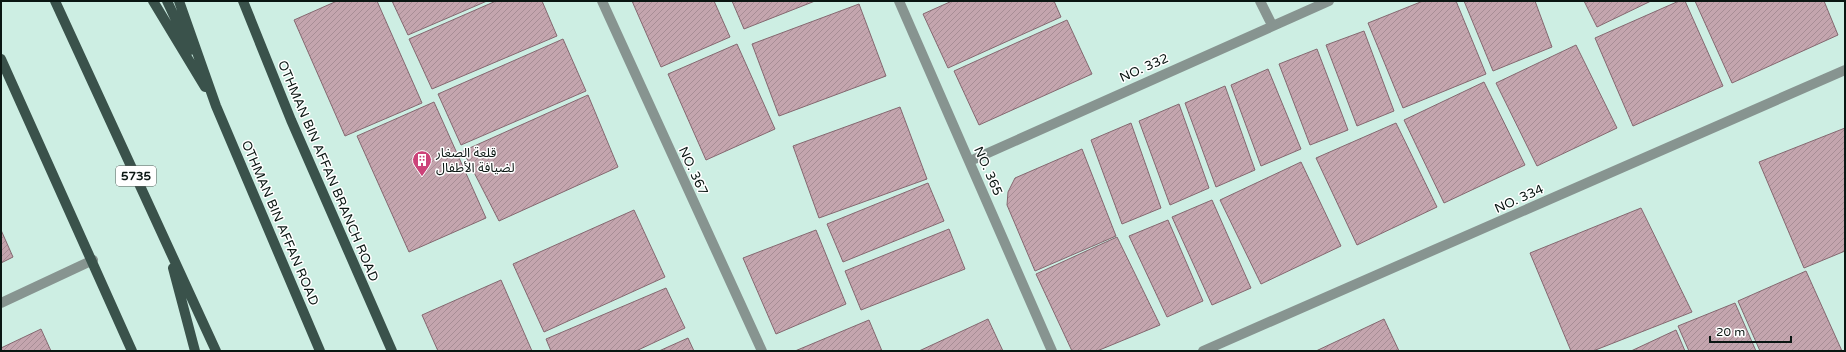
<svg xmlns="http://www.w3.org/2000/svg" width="1846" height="352" font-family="'Varela Round','Noto Sans Arabic',sans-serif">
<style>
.building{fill:url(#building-hatch);stroke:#846870}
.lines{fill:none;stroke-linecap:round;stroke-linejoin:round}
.minor{stroke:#879490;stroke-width:10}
.major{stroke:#3a524b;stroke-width:10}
.labels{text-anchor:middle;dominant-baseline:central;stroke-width:3;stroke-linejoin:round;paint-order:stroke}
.shield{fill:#fff;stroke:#545c59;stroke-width:1}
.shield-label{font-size:12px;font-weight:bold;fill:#0a1612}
.street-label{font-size:13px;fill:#0a1612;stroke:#fff}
.poi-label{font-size:13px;fill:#0a1612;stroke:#fff;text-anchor:start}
</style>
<defs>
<pattern id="building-hatch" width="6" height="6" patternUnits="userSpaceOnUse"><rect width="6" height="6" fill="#c4a5ae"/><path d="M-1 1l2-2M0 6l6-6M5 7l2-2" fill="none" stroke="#a78d95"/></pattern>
</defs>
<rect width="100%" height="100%" fill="#cdeee3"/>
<path class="building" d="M337,1H377L422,103L345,136L294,20Z
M392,1H487L408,35Z
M496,1H542L557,36L432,89L409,39Z
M632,1H714L730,37L661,67Z
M732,1H815L744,29Z
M952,1H1054L1061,17L948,68L923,14Z
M1423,1H1456L1486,74L1403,108L1368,23Z
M1464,1H1535L1552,47L1493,71Z
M1584,1H1651L1597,27Z
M1679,1H1685L1723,86L1633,126L1595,38Z
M1695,1H1824L1838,35L1732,83Z
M859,4L886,76L779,116L752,44Z
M1067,20L1092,74L979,125L954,71Z
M1364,31L1394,111L1357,126L1326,45Z
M563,39L586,91L461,145L438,94Z
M737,44L775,129L706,160L668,74Z
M1576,45L1617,128L1537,166L1496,83Z
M1317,49L1348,130L1310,145L1279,64Z
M1268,69L1301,149L1261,166L1231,85Z
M1484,82L1525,165L1444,203L1404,120Z
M1225,86L1255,170L1216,187L1185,103Z
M588,95L618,167L499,221L463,151Z
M434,102L486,218L409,252L357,136Z
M1179,104L1209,188L1170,205L1139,121Z
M900,107L927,179L819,218L793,146Z
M1131,123L1161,208L1122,224L1091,140Z
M1396,123L1437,207L1357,245L1316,158Z
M1845,128V251L1804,268L1759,162Z
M1082,149L1116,236L1035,271L1007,205L1008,192L1015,178Z
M1301,162L1341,246L1261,284L1220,200Z
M928,183L944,221L843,262L827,224Z
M1212,200L1251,288L1212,305L1172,217Z
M1641,208L1692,312L1593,351H1571L1530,253Z
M634,210L665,277L544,332L513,264Z
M1168,220L1203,301L1167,317L1129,236Z
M949,229L965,269L861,310L845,271Z
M1,230L13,257L1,263Z
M816,230L846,304L776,334L743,258Z
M1117,237L1160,325L1097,351H1072L1036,274Z
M1806,271L1842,351H1760L1738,301Z
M501,280L532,351H438L422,315Z
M666,288L685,328L636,351H551L546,339Z
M1735,303L1756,351H1689L1678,326Z
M988,319L1003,351H919Z
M1384,319L1399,351H1316Z
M869,320L882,351H795Z
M41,329L51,351H1V348Z
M1676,330L1685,351H1631Z
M688,338L694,351H659Z"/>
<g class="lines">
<path class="minor" d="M602,1L762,351
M899,1L1052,351
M1260,1L1272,25
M970,161L1329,1
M1,303L93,260
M1203,351L1845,70"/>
<path class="major" d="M55,1L216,351
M153,1L205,87
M167,1L190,50
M179,1L216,106L320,351
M243,1L291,120L392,351
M1,59L132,351
M173,268L195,351"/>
</g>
<defs>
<symbol id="building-pin" viewBox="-11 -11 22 30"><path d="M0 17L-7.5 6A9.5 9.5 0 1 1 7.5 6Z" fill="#cc4279" stroke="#fff"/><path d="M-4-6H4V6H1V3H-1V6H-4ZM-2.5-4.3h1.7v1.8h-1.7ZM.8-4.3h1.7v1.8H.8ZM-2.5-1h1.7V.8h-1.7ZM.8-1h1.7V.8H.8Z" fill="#fff"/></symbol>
</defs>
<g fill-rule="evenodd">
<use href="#building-pin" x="411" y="149" width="22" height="30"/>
</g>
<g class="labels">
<rect class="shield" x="116" y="166" width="40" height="20" rx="3"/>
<g class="shield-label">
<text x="136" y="176">5735</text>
</g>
<g class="street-label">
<text transform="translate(1144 68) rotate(-24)">NO. 332</text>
<text transform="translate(328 171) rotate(67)">OTHMAN BIN AFFAN BRANCH ROAD</text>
<text transform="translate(693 171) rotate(65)">NO. 367</text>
<text transform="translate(988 171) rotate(66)">NO. 365</text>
<text transform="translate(1519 199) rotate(-24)">NO. 334</text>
<text transform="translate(280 223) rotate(67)">OTHMAN BIN AFFAN ROAD</text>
</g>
<g class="poi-label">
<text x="436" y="153">قلعة الصغار<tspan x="436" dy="15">لضيافة الأطفال</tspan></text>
</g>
</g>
<rect width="1846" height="352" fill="none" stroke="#0a1612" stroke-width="4"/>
<path d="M1710 336v6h81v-6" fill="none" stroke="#0a1612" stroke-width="2"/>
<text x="1716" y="336" font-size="12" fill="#0a1612" stroke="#ffffff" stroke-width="3" paint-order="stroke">20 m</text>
</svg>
